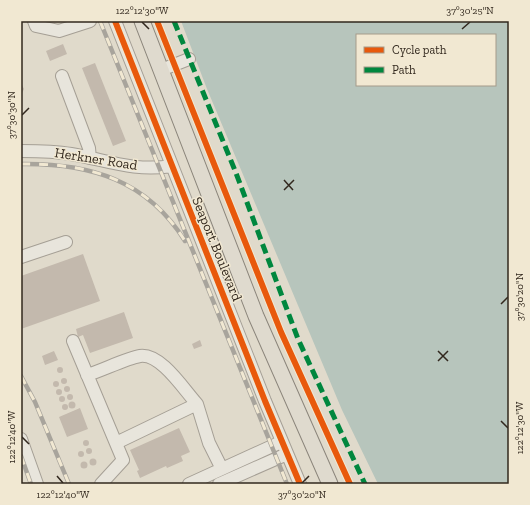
<svg xmlns="http://www.w3.org/2000/svg" width="530" height="505" font-family="'Zilla Slab',serif">
<style>
.water{fill:#b7c5bc;fill-rule:evenodd}
.building{fill:#c3b9ad}
.lines{fill:none;stroke-linecap:round;stroke-linejoin:round}
.minor-casing{stroke:#a59f95;stroke-width:14}
.major-casing{stroke:#8b857b;stroke-width:17}
.minor{stroke:#e8e5dc;stroke-width:12}
.major{stroke:#dfdace;stroke-width:15}
.rail-casing{stroke:#a8a49c;stroke-width:4.5}
.rail{stroke:#f1e8d2;stroke-width:3;stroke-dasharray:9;stroke-linecap:butt}
.quiet{stroke:#00873e;stroke-width:5;stroke-dasharray:10 5;stroke-linecap:butt}
.cycleway-casing{stroke:#f1e8d2;stroke-width:8}
.cycleway{stroke:#e8590c;stroke-width:6}
.ticks{fill:none;stroke:#32281e;stroke-width:1.5}
.labels{text-anchor:middle;dominant-baseline:central;stroke-width:3;stroke-linejoin:round;paint-order:stroke}
.street-label{font-size:14px;fill:#32281e;stroke:#f1e8d2}
.neatline{fill:none;stroke:#32281e;stroke-width:1.5}
.ticks-label{font-size:10px;text-anchor:middle;fill:#32281e}
</style>
<rect width="100%" height="100%" fill="#e0dacb"/>
<path class="water" d="M181,21H509V484H378L342,410L207,89ZM357,35H495V85H357Z"/>
<path class="building" d="M63,44L67,54L50,61L46,51Z
M95,63L126,141L113,146L82,68Z
M21,83L24,89L21,95Z
M83,254L100,301L21,329V276Z
M124,312L133,338L90,353L83,335L78,337L76,329Z
M200,340L202,346L194,349L192,344Z
M54,351L58,360L45,365L42,356Z
M57 370a3 3 0 1 1 6 0a3 3 0 1 1-6 0Z
M61 381a3 3 0 1 1 6 0a3 3 0 1 1-6 0Z
M53 384a3 3 0 1 1 6 0a3 3 0 1 1-6 0Z
M64 389a3 3 0 1 1 6 0a3 3 0 1 1-6 0Z
M56 392a3 3 0 1 1 6 0a3 3 0 1 1-6 0Z
M67 397a3 3 0 1 1 6 0a3 3 0 1 1-6 0Z
M59 399a3 3 0 1 1 6 0a3 3 0 1 1-6 0Z
M68.5 405a3.5 3.5 0 1 1 7 0a3.5 3.5 0 1 1-7 0Z
M62 407a3 3 0 1 1 6 0a3 3 0 1 1-6 0Z
M80,408L88,429L67,437L59,417Z
M179,428L190,452L181,456L183,461L167,468L166,466L140,478L137,471L139,470L130,450Z
M83 443a3 3 0 1 1 6 0a3 3 0 1 1-6 0Z
M86 451a3 3 0 1 1 6 0a3 3 0 1 1-6 0Z
M78 454a3 3 0 1 1 6 0a3 3 0 1 1-6 0Z
M89.5 462a3.5 3.5 0 1 1 7 0a3.5 3.5 0 1 1-7 0Z
M80.5 465a3.5 3.5 0 1 1 7 0a3.5 3.5 0 1 1-7 0Z"/>
<g class="lines">
<defs>
<path id="minor" d="M34,21L36,26L59,31L90,21
M115,21L265,401L300,484
M161,70L189,59
M62,76L89,148L90,158
M21,151C38,151 54,151 71,154C107,160 133,172 172,166
M21,257L66,242
M73,341L123,460L101,484
M87,375C101,371 127,358 140,356C161,353 184,390 197,404
M21,439L37,484
M116,443L197,404L209,443L222,469
M189,484L281,442
M219,484L287,454"/>
<path id="major" d="M142,21L256,316L330,484"/>
</defs>
<use href="#minor" class="minor-casing"/>
<use href="#major" class="major-casing"/>
<use href="#minor" class="minor"/>
<use href="#major" class="major"/>
<defs>
<path id="rail" d="M100,21L287,484
M21,164C90,163 147,180 185,241
M21,376L35,402L69,484
M21,456L31,484"/>
</defs>
<use href="#rail" class="rail-casing"/>
<use href="#rail" class="rail"/>
<path class="quiet" d="M174,21L236,173L298,339L365,484"/>
<defs>
<path id="cycleway" d="M115,21L265,401L300,484
M157,21L281,332L350,484"/>
</defs>
<use href="#cycleway" class="cycleway-casing"/>
<use href="#cycleway" class="cycleway"/>
</g>
<path class="ticks" d="M142,22L149,29M462,29L470,22M22,115L29,108M284,180L293,190M284,190L294,180M501,304L508,297M438,351L448,361M438,361L448,351M501,421L508,428M22,437L29,444M57,476L63,483M302,483L309,476"/>
<g class="labels">
<g class="street-label">
<text transform="translate(96 159) rotate(9)">Herkner Road</text>
<text transform="translate(217 249) rotate(68)">Seaport Boulevard</text>
</g>
</g>
<rect width="530" height="505" fill="none" stroke="#f1e8d2" stroke-width="44"/>
<rect x="356" y="34" width="140" height="52" fill="#f1e8d2" stroke="#a59b8a"/>
<rect x="364" y="47" width="20" height="6" fill="#e8590c" stroke="#a59b8a"/>
<text x="392" y="54" font-size="12" fill="#32281e">Cycle path</text>
<rect x="364" y="67" width="20" height="6" fill="#00873e" stroke="#a59b8a"/>
<text x="392" y="74" font-size="12" fill="#32281e">Path</text>
<rect x="22" y="22" width="486" height="461" class="neatline"/>
<g class="ticks-label">
<text x="142" y="14">122°12'30"W</text>
<text x="470" y="14">37°30'25"N</text>
<text transform="translate(11 115) rotate(-90)" y="4">37°30'30"N</text>
<text transform="translate(519 297) rotate(-90)" y="4">37°30'20"N</text>
<text transform="translate(519 428) rotate(-90)" y="4">122°12'30"W</text>
<text transform="translate(11 437) rotate(-90)" y="4">122°12'40"W</text>
<text x="63" y="498">122°12'40"W</text>
<text x="302" y="498">37°30'20"N</text>
</g>
</svg>
